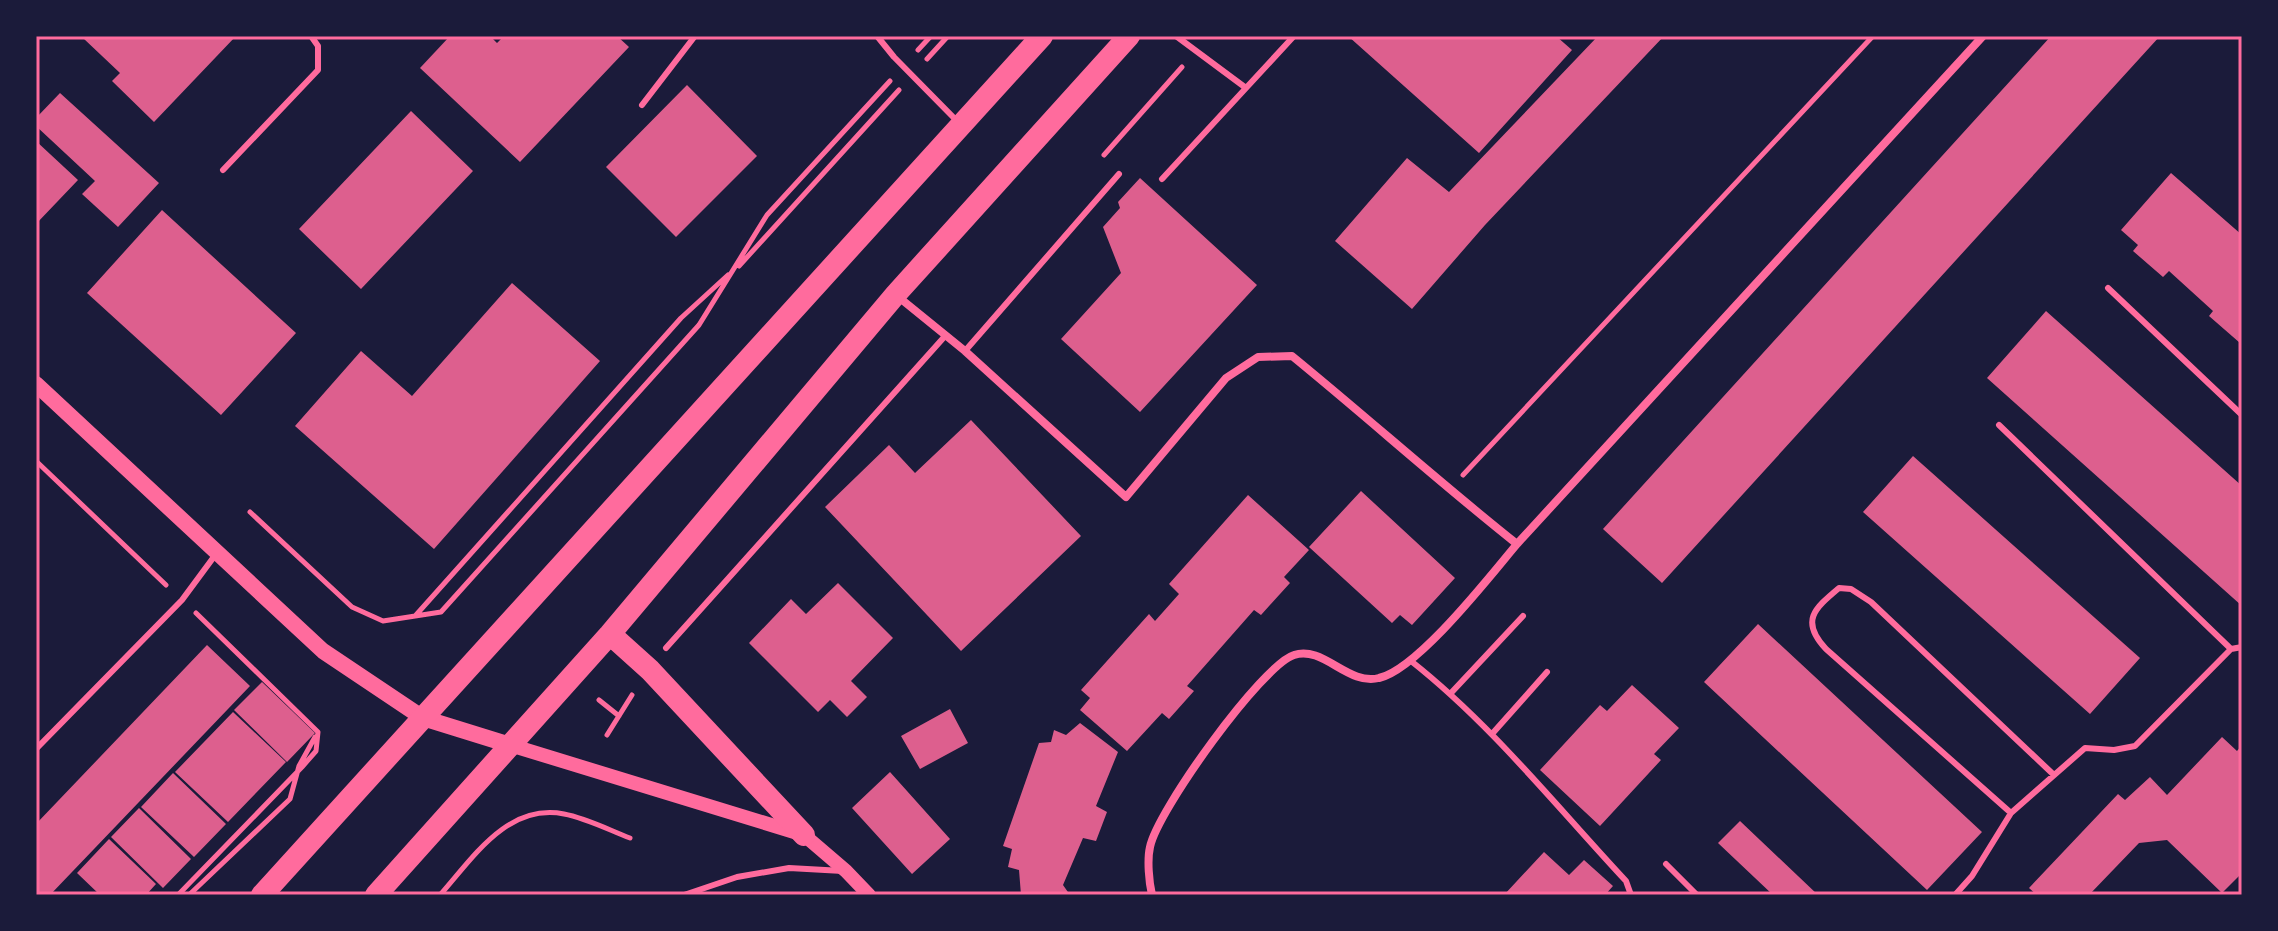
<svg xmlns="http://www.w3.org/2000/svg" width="2278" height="931" font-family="'Work Sans',sans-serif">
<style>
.building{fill:#dd5f8e}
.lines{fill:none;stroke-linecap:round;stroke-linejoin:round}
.path{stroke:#ff6b9d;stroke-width:5}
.service{stroke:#ff6b9d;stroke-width:6}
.minor{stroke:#ff6b9d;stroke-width:8}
.tertiary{stroke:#ff6b9d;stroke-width:14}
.secondary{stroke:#ff6b9d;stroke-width:16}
.trunk{stroke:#ff6b9d;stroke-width:22}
.neatline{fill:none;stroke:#ff6b9d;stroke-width:3}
</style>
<rect width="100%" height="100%" fill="#1b1b3a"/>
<path class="building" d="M85,36H236L154,122L112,81L120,73L83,38Z
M450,36H490L497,43L504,36H617L629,47L520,162L420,68Z
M1348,36H1556L1572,50L1479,153Z
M1598,36H1664L1485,225L1412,309L1335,241L1407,158L1449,192Z
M2051,36H2160L1662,583L1603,529Z
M687,85L757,156L676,237L606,167Z
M60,93L159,183L118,227L82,194L95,181L36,126V118Z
M411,111L473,171L361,289L299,229Z
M36,141L78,180L36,224Z
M2171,173L2242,235L2240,343L2209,316L2213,311L2169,271L2163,277L2133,251L2138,245L2121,230Z
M1140,178L1257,285L1140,412L1061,339L1121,273L1103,227L1120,208L1118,202Z
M162,210L296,333L221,415L87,293Z
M512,283L600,361L434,549L295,426L361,351L412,396Z
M2046,311L2242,486V606L1987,378Z
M971,420L1081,536L961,651L825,507L889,445L915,473Z
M1913,456L2140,658L2090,714L1863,512Z
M1361,491L1455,578L1412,625L1400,615L1392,623L1309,547Z
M1248,495L1309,550L1284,577L1290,583L1261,615L1254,610L1187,686L1194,691L1169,719L1162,713L1127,751L1080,710L1090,698L1081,690L1149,614L1155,621L1179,594L1169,584Z
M838,583L893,638L851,681L867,697L847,717L830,700L818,712L749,643L791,599L806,614Z
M1758,624L1982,832L1927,890L1704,682Z
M207,645L250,686L50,895H36V824Z
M262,682L315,733L287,762L234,710Z
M1632,685L1679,728L1654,754L1661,760L1600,826L1540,770L1600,705L1607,711Z
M950,709L968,743L920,769L901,736Z
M233,712L286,762L228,822L175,772Z
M1080,723L1118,752L1096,806L1107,812L1096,841L1083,838L1063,885L1070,895H1021L1019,870L1008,867L1012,849L1003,846L1039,743L1051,742L1054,730L1066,735Z
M2222,737L2237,751L2242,745V873L2222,893L2167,840L2139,843L2089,895H2037L2029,888L2118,794L2125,800L2150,777L2167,795Z
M890,772L950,839L912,874L852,808Z
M173,773L226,824L194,857L141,807Z
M139,808L191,859L163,888L111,837Z
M1740,821L1818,895H1773L1718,843Z
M109,839L156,884L146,895H100L77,873Z
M1544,852L1569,875L1584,860L1613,886L1605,895H1504Z"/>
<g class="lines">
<path class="path" d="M918,50L931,36
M927,59L948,36
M1104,155L1182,67
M739,266L899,90
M36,461L166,585
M1463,475L1873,36
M250,512L352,607L383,621L441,612L699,325L767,215L890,81
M416,615L681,318L728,275
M599,700L619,716
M607,735L632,695
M178,895L302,767L316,751L318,732L196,613
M189,895L290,799L299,766L315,737
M440,895C473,858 507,803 564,814C586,818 609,830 630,838"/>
<path class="service" d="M877,36L894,57L957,121
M1176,36L1246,88L1294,36
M642,105L695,36
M223,170L318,70V46L311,36
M1162,179L1246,88
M2108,288L2242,415
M965,351L1119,174
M1999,425L2231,649
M666,648L946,335
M1411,661C1492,725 1556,806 1626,881L1631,895
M1451,693L1523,616
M1492,734L1547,672
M36,749L182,600L216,554
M2011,813L1826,649C1800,621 1814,609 1839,588L1851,589L1871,602L2054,775
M1666,864L1697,895
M684,895L737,877L789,868L843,871
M1955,895L1972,876L2011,813L2085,748L2114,750L2135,746L2231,649L2242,647"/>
<path class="minor" d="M896,295L965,351L1126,497L1226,378L1258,357L1292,356C1368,418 1440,483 1517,544
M1152,895C1149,882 1147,860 1150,847C1157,811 1262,665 1294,655C1323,645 1348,686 1379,678C1418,669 1490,576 1517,544L1983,36"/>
<path class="tertiary" d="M510,745L804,835L846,871L869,895"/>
<path class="secondary" d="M36,384L323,651L423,718L510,745"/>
<path class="trunk" d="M610,634L650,670L804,835
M262,895L1042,36
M376,895L610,634L896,294L1129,36"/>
</g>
<rect width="2278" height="931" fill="none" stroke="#1b1b3a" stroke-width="76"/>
<rect x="38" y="38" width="2202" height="855" class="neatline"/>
</svg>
